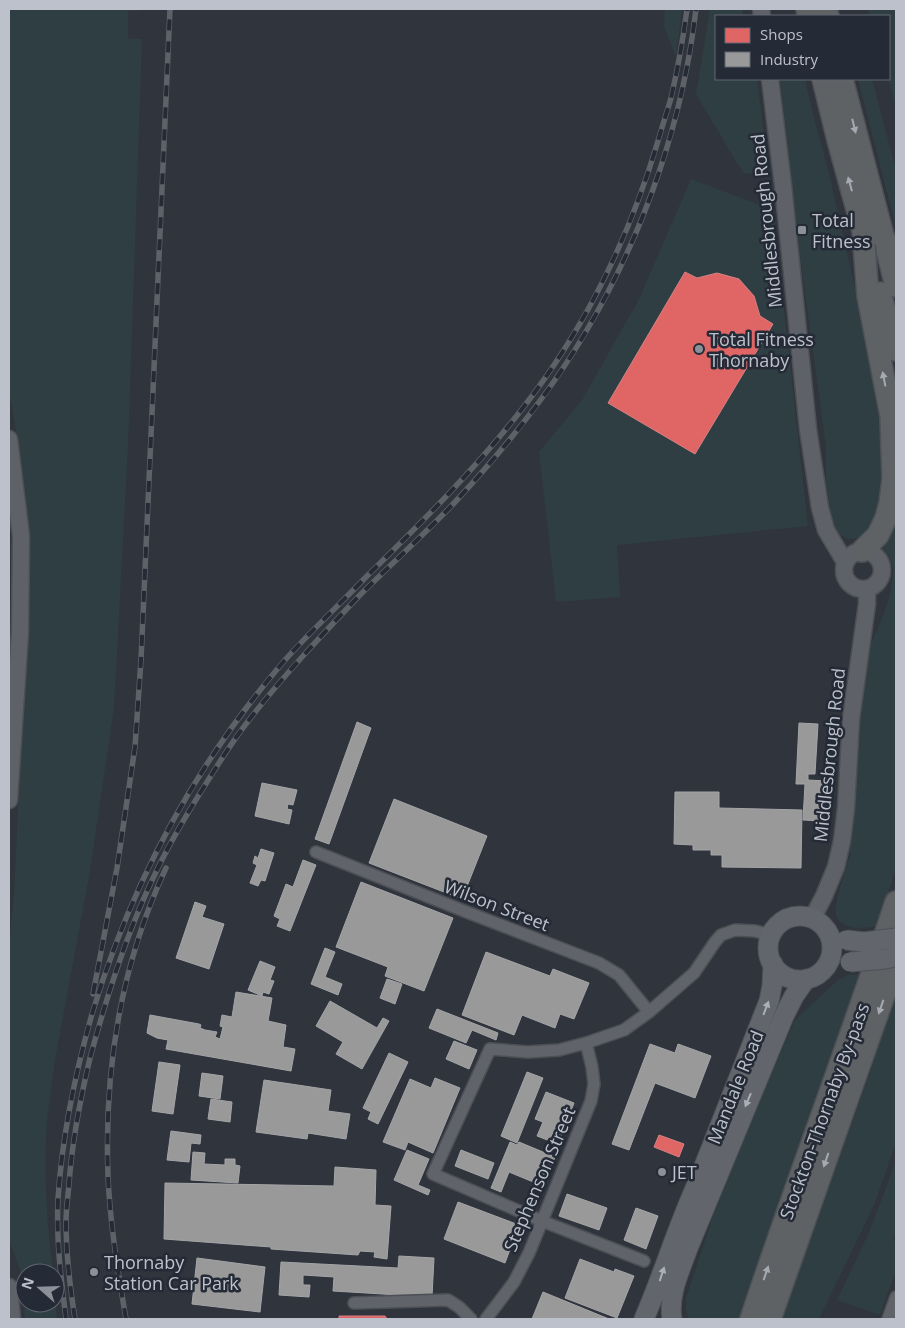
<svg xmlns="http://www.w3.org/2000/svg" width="905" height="1328" font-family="'Open Sans',sans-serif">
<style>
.green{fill:#2e3e42}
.shops{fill:#e06666;stroke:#d58184}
.industry{fill:#999;stroke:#a4a5a8}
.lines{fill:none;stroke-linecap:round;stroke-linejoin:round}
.street-casing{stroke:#4c4f54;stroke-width:14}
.secondary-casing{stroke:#4c4f54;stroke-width:19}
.primary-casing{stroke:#4e5158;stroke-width:21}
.highway-casing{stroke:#4d5157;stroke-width:24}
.street{stroke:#60636a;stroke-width:11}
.secondary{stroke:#5e6268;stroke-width:16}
.primary{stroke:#62666c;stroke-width:19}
.highway{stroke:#5f6264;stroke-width:21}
.rail-casing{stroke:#5e6268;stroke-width:5.5}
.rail{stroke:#242a36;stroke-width:4;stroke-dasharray:11;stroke-linecap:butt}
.primary-bridge-casing{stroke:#4e5158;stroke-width:21;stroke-linecap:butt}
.primary-bridge{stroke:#62666c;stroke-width:19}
.oneway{fill:#a5a9b1}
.oneway2{fill:#aaafb8}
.poi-dot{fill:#8b9099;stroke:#242a36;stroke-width:2}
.labels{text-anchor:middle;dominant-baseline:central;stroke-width:5;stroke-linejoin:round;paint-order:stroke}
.poi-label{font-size:18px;fill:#bcc1cb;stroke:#242a36;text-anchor:start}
.street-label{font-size:18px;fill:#bcc1cb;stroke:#242a36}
</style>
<rect width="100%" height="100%" fill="#30343c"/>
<path class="green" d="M9,9H138V11H128V39H142L128,447L114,708L90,871L55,1060C52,1087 46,1115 46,1143C44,1186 48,1230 53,1273H25V1303H55V1298L57,1319H25C23,1289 23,1270 9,1242V943L14,895L29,562L25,490L15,424L9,393Z
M665,9H682L676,57L664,26Z
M710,9H742V16H716V79H757L767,156V166L757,175L744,173L735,160L696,94Z
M868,9H896V106L888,79H889V16H869Z
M780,79H805L811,106L829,174L875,375L884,456L877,518L875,525L861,538L848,539L839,534L832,523L826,482V447L801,264Z
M858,79H872L896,170V228Z
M691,179L773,210L808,526L617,545L620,597L556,602L539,452L582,400L639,299Z
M896,468V868L878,926C870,927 859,929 851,927C845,925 837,921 836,915C833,903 847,866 851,853L845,852C851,787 856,722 867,658C870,642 878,630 883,615C889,601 892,586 893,571C893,560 886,552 879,545Z
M860,974L740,1319H688L686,1311V1298L713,1216L744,1135L795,1020L838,980L848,975Z
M896,987V1142L875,1203L819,1319H778L823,1189L830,1185L872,1067L871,1056Z
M896,1161V1229L893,1240L896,1241V1270L880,1315L837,1300L870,1230Z"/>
<path class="shops" d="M685,272L697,278L717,273L739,279L754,296L760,316L773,324L695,454L608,403Z
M659,1135L684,1144L679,1157L654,1147Z
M339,1316H385L387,1319H339Z"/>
<path class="industry" d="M357,722L371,728L329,844L315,839Z
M799,723L818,724L815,774H808V780L826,781L823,821L803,820L805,784H796Z
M262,783L297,790L293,805L288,804L287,809L292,810L289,824L255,816Z
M675,792H719V808L802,810L801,868L722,867V855H711V850H693V845L674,844Z
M394,799L487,836L462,899L369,863Z
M261,849L274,853L265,881L261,880L258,886L250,883L257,865L253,863L255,856L258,858Z
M303,860L316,865L290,931L277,926L280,919L274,916L286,884L293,887Z
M361,882L453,918L424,991L385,976L388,967L336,947Z
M195,902L206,906L202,917L224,924L209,969L176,958Z
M325,948L335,952L325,977L342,984L338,995L311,984Z
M486,952L550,976L553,969L589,983L574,1019L560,1014L555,1028L522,1015L514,1035L462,1015Z
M260,961L275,967L270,980L274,981L269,994L263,992L262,996L248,990Z
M387,979L402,984L395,1004L380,998Z
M236,992L272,998L268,1021L286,1025L283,1047L295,1049L291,1071L166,1049L168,1040L157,1038L147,1033L150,1015L199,1024L201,1025L200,1028L205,1030L217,1032L215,1037L220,1039L223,1027L220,1026L222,1015L232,1017Z
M330,1001L377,1028L383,1018L389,1021L362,1069L336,1054L343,1042L316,1026Z
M437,1009L498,1033L496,1040L472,1030L466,1043L429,1028Z
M454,1041L477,1050L469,1069L446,1059Z
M650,1044L675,1053L678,1044L711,1056L695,1098L655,1083L629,1150L612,1144Z
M389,1053L408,1062L378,1124L368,1119L371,1112L363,1108Z
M159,1062L180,1065L173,1114L152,1111Z
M527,1072L543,1078L517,1143L501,1136Z
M202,1073L223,1076L220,1099L199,1096Z
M435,1078L460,1088L433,1153L408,1142L405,1150L383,1142L410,1079L431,1088Z
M264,1080L331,1090L328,1111L350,1114L346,1139L308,1133L307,1139L256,1132Z
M546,1092L574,1103L558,1144L537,1136L543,1122L535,1119Z
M211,1099L232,1102L230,1122L208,1119Z
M171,1131L201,1135L200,1144L191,1143L189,1162L167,1160Z
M510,1142L517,1145L519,1142L555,1157L543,1186L509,1172L501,1192L491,1188Z
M407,1150L429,1159L418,1185L430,1190L428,1195L394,1180Z
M461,1150L494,1163L488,1179L455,1166Z
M193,1152L205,1153L204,1164L225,1165V1159H235V1165L240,1166L238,1183L191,1180Z
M335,1167L376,1170L375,1205L391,1206L387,1259L374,1257L375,1252L360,1251L358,1255L271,1249V1247L164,1239L165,1183L334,1186Z
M567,1194L607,1208L599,1230L559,1216Z
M458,1202L519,1225L505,1263L444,1239Z
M636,1208L658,1216L646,1249L624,1240Z
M399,1256L434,1258L432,1297L333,1291L334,1277L303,1275V1285H310L309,1297L279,1295L281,1262L398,1268Z
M197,1258L265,1267L260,1312L192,1304Z
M580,1259L614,1272L615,1269L634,1276L617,1318L565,1298Z
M543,1292L609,1319H532Z"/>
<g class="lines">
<defs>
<path id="street" d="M316,852L464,911L599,963L619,975L649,1012
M644,1261L542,1221L433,1174L490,1049L528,1052L559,1050L586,1043L624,1030L649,1012L694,973L715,942L721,935L735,930L755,931L771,935
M354,1303L448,1300L459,1307L471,1319
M486,1319L514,1282L529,1253L591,1101L594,1084L592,1067L586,1043
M888,1319L896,1297"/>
<path id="secondary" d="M761,9L762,16
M770,79L783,185L808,429L820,508L826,530L845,562
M9,439L21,536L20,632L9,800
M844 570a19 19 0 1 1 38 0a19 19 0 1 1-38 0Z
M812,919L824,896L836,867L842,841L846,808L851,719L867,604V589
M9,1287L12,1319"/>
<path id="primary" d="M768 948a32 32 0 1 1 64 0a32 32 0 1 1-64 0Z
M644,1319C663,1275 677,1228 697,1184L769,1001L772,986L773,964
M672,1319C668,1294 680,1271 688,1248L784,1016L794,996L806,979"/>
<path id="highway" d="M807,9L809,16
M826,9L828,16
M823,79L838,140L863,231L868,296L891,416L893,479L890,503L886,518L878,535L862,551
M842,79L883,236L896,264
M887,250L896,286
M880,293L896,350
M751,1319C797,1180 850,1042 896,902
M770,1319L896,961"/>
</defs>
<use href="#street" class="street-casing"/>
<use href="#secondary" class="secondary-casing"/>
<use href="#primary" class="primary-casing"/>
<use href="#highway" class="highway-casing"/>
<use href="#street" class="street"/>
<use href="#secondary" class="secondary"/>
<use href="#primary" class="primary"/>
<use href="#highway" class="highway"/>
<defs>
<path id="rail" d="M93,994L117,868L135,747L141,660L170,9
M66,1319C61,1279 56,1239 58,1199C62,1137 75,1074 92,1014C131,884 196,763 285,660C310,632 338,606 364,579C423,521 482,463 532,396C589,320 631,232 658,141C662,127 667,112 671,98C678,68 683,39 687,9
M75,1319C70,1287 66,1255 66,1222C66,1209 68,1197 69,1184C72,1142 80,1100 90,1058C107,995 127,932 155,874C170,842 188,812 207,782C220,761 234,739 249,720C283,676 321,636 359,596C391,564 425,534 456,501C505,448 552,391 588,328C645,231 683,120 696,9
M126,1319C118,1272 110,1224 108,1176C104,1070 121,964 166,868"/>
</defs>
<use href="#rail" class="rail-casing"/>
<use href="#rail" class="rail"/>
<defs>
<path id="primary-bridge" d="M846,940L864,942L896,938
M850,962L885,959L896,957"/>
</defs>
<use href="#primary-bridge" class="primary-bridge-casing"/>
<use href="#primary-bridge" class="primary-bridge"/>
</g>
<defs><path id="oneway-solid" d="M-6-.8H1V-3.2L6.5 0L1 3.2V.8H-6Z" transform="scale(1.25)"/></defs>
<g class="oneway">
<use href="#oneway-solid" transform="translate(854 126) rotate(76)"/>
<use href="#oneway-solid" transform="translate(850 184) rotate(-105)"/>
<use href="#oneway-solid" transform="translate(884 379) rotate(-101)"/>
<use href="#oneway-solid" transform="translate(881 1007) rotate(109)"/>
<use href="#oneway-solid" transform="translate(826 1160) rotate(109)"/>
<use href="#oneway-solid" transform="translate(766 1273) rotate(-71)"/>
</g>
<g class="oneway2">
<use href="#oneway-solid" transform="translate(766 1008) rotate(-69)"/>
<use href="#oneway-solid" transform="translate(748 1100) rotate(113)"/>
<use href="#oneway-solid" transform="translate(662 1274) rotate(-72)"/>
</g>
<g class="poi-dot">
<rect x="797" y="225" width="10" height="10" rx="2.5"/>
<circle cx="699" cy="349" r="5"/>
<circle cx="662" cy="1172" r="5"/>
<circle cx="94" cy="1272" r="5"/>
</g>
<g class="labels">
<g class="poi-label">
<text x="812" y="220">Total<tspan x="812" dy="21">Fitness</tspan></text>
<text x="709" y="339">Total Fitness<tspan x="709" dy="21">Thornaby</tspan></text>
<text x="672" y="1172">JET</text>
<text x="104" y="1262">Thornaby<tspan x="104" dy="21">Station Car Park</tspan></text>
</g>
<g class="street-label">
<text transform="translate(766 221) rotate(-96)">Middlesbrough Road</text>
<text transform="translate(829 755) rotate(-84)">Middlesbrough Road</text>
<text transform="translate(497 905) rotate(21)">Wilson Street</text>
<text transform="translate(735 1087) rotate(-68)">Mandale Road</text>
<text transform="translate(824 1111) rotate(-70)">Stockton-Thornaby By-pass</text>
<text transform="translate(539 1179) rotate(-67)">Stephenson Street</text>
</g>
</g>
<rect width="905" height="1328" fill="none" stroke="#bcc1cb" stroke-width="20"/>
<rect x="715" y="15" width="175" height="65" fill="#242a36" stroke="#616672"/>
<rect x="725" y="28" width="25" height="15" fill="#e06666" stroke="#616672"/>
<text x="760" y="40" font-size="15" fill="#bcc1cb">Shops</text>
<rect x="725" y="52" width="25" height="15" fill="#999999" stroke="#616672"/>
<text x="760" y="65" font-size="15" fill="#bcc1cb">Industry</text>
<g transform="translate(40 1288) rotate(290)"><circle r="24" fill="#242a36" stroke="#616672"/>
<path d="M0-4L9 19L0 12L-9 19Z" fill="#8b9099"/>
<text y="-8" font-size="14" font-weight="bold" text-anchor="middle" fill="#bcc1cb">N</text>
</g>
</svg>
